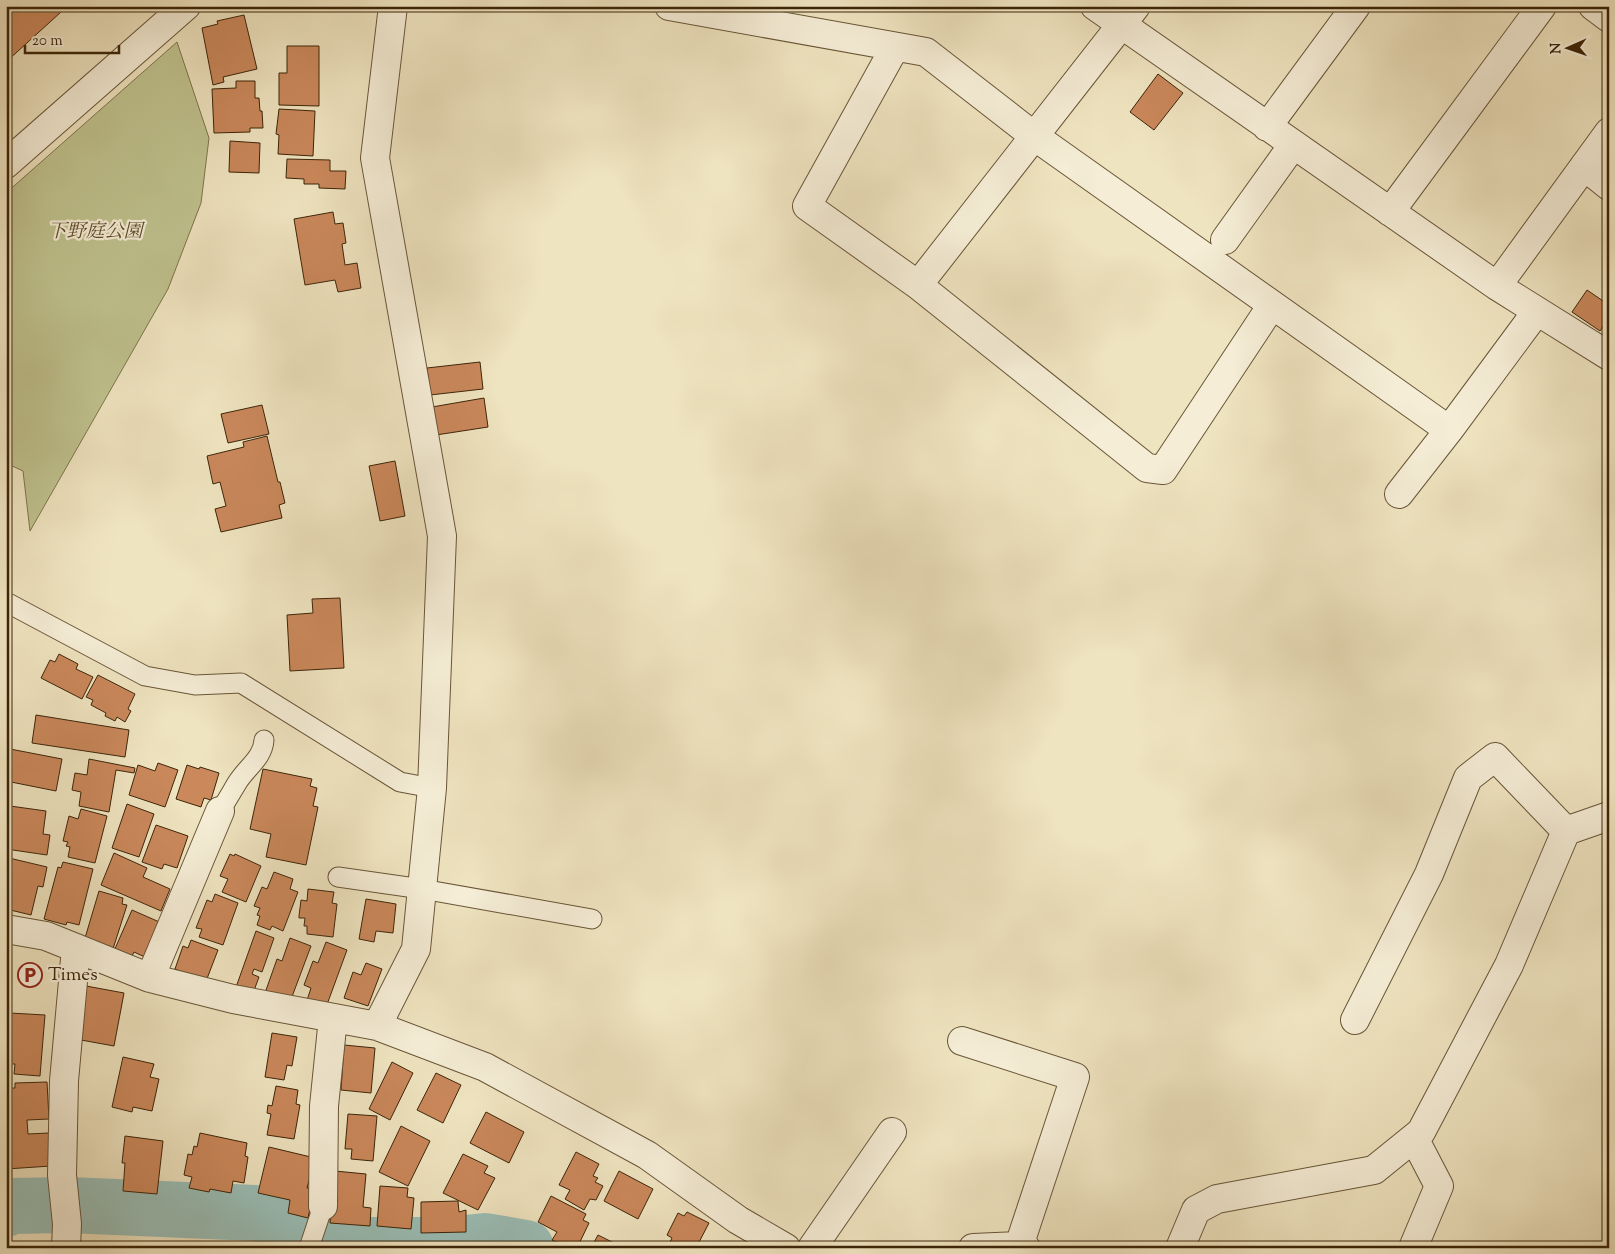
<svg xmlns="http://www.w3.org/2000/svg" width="1615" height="1254" font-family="'Sorts Mill Goudy','Noto Serif JP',serif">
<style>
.green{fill:#bfc28e;stroke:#7e744c}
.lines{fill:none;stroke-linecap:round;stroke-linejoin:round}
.river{stroke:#9abeb6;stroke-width:56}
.building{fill:#ca885b;stroke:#3c2509}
.lane-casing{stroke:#695537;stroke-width:21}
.street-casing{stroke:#695537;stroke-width:30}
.lane{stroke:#f5edd6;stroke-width:19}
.street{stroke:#f5edd6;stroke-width:28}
.labels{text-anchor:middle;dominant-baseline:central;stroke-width:4.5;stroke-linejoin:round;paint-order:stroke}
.park-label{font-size:19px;font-style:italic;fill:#5d4c2a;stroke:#f5edd6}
.poi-label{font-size:19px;fill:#3c2509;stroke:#f5edd6;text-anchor:start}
</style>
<rect width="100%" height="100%" fill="#efe4c0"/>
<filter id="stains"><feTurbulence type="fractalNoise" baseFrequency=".004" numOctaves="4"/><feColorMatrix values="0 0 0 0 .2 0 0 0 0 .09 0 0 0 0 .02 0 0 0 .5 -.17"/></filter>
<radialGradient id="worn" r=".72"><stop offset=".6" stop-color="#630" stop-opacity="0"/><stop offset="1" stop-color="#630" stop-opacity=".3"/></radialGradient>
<path class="green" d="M177,42L209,138L201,203L168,289L30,531L23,471L6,463V193Z"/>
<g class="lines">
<path class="river" d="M6,1209L10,1206L69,1205L255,1213L355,1245H445L485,1241L526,1248"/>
</g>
<path class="building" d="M6,6H56L61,12L6,62Z
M244,15L257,69L223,77L224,82L213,85L202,28L218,24L217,21Z
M287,46H319V106L279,105V73H287Z
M1158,74L1183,93L1154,130L1130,112Z
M236,81H255V98H259L260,111H262L263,128H250V132L214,133L212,89L236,88Z
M279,109L315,111L313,156L278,154L279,135L276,134Z
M230,141L260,143L259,173L229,172Z
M287,159L330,160V171H346L345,189L319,188V184H304V179L286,178Z
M333,212L335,224L343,223L346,243L342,244L345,265L357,263L361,288L338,292L335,280L305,285L294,219Z
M1587,290L1609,305V318L1600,331L1572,312Z
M480,362L483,389L430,395L427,368Z
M484,398L488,427L436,435L432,407Z
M262,405L269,434L228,443L221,414Z
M267,436L278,482H280L285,503L279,505L282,518L221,532L215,509L226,506L220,482L213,484L207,456L244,447L243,442Z
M395,461L405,516L380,521L369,466Z
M340,598L344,668L290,671L287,615L313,613L312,599Z
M59,654L78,664L76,669L93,677L82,699L41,678L50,660L55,662Z
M98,675L135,694L128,709L131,711L125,722L117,717L115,721L105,716L106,713L91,705L93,700L86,697Z
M36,715L129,730L125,757L32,743Z
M10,749L62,759L56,791L6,781V771Z
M89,759L135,768L134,773L116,770L109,812L79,806L81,792L72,790L75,773L87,775Z
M158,763L178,770L165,807L129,795L138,765L155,771Z
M187,765L199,769L200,767L219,773L211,800L204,798L201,807L176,799Z
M263,769L312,779L310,786L317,788L313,806L318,807L306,865L266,857L271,834L250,829Z
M127,804L154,814L139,857L112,848Z
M10,806L46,811L43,834L50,835L47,855L6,849V831Z
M81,809L107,816L95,863L68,857L70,847L66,846L68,842L63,841L69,816L78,819Z
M156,825L188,836L177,868L164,864L162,869L142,862Z
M114,853L147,868L143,877L170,889L161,911L101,885Z
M230,854L234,856L235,854L261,866L246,902L222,892L228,879L220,876Z
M9,858L47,867L43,887L38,886L31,915L6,909V868Z
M63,862L93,869L79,925L67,922L66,925L44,919L58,867L61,868Z
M274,872L293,879L290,889L298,892L283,931L272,926L270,930L257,925L260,916L257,915L260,908L254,906L262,887L267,889Z
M308,889L334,892L332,903L337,904L333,937L307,934V926H304L305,918H299V916L301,900L307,901Z
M99,891L123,898L122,904L127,905L112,952L85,938Z
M215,894L238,903L223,945L199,937L202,929L196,928L207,900L212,902Z
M366,899L396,904L393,933L376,931L374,942L359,939Z
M132,910L164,924L149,959L134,952L131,958L114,951Z
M256,931L274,938L262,972L254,969L252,974L259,977L252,996L235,990Z
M290,938L311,946L290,1002L265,993L277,959L282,961Z
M191,940L218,950L203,989L180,980L182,972L175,969L183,946L188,948Z
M326,942L347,950L325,1010L306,1003L311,988L304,985L313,961L318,963Z
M366,963L382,969L368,1006L344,998L353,972L361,975Z
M86,986L124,993L114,1046L81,1040L83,1026L78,1025Z
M10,1013L45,1015L40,1076L14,1074L15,1064H7Z
M272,1033L297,1037L292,1066L287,1065L284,1080L265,1077Z
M344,1045L375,1048L371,1093L341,1090Z
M123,1057L154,1064L150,1077L159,1079L152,1111L133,1107L132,1112L112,1107Z
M392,1062L413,1073L390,1120L369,1109Z
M6,1067H11V1076H6Z
M436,1073L461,1085L443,1123L417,1110Z
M47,1082L49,1119L27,1120L28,1134L49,1133L51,1166L6,1169V1088H15V1083Z
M276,1086L298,1090L296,1104L300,1105L294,1139L267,1135L271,1114L267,1113L268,1105L272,1106Z
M486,1112L524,1132L509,1163L470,1143Z
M348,1114L377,1116L373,1161L351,1159L352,1149H345Z
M401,1126L430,1141L408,1186L379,1172Z
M200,1133L247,1143L245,1156L248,1157L244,1183L233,1181L231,1193L210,1189L209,1192L189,1188L192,1177L184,1175L188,1154L192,1155L194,1146L197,1147Z
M125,1136L163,1141L157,1194L123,1191L125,1163H122Z
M269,1147L315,1158L307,1188L314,1189L308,1218L288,1213L290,1200L258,1193Z
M576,1152L599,1164L593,1176L598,1178L595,1182L603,1186L596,1200L590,1199L584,1210L565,1199L570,1190L559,1185Z
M463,1154L488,1166L484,1173L495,1178L478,1210L443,1193Z
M335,1171L366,1174L363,1207L371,1208L370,1226L330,1223Z
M619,1171L653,1189L638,1219L604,1201Z
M380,1186L408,1188L407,1197L414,1198L411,1229L377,1226Z
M551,1196L586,1214L583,1220L589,1223L577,1248H567L552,1240L557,1232L538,1222Z
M458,1201L459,1212L466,1210V1232L421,1233V1202Z
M687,1212L709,1223L696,1248H667L672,1238L667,1235L678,1213L684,1216Z
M598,1235L622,1247V1248H591Z"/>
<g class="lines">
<defs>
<path id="lane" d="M6,602L145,676L195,685L241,683L400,782L432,788
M220,811C226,802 231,793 237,783C246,768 263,758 264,740
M338,877L422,889L592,919
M309,1248L323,1206"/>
<path id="street" d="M669,6L926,52L1034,136L1449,430
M1095,6L1497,286L1609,356
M1593,6L1609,18
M895,47L807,206L918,285L1147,468L1163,470L1272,305
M1267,127L1356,6
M6,164L186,6
M1584,166L1609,186
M1390,212L1542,6
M1225,240L1293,145
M918,285L1136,6
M1497,286L1609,132
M1399,494L1449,430L1537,311
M6,929L46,936L150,978L233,999L377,1026L485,1067L647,1155L738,1220L786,1248
M150,978L220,811
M1355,1020L1429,874L1468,778L1495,757L1566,831
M377,1026L416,949L432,788L442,536L375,158L393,6
M962,1041L1075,1077L1019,1246
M323,1206L324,1106L333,1018
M66,1248L67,1224L62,1175L64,1081L76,948
M812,1248L892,1132
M973,1248L1019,1246L1026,1248
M1180,1248L1196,1210L1217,1199L1374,1170L1421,1132L1509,965L1566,831L1609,816
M1413,1248L1439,1186L1414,1138"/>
</defs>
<use href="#lane" class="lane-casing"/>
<use href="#street" class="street-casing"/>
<use href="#lane" class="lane"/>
<use href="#street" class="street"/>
</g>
<defs>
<symbol id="parking-ring" viewBox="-11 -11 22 22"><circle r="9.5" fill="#f5edd6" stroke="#8f2418" stroke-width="1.5"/><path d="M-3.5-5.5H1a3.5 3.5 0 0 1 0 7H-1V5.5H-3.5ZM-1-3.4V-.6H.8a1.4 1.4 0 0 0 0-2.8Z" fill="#8f2418"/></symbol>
</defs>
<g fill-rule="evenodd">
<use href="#parking-ring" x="16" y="961" width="28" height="28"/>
</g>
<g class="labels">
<g class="park-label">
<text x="95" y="232">下野庭公園</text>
</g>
<g class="poi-label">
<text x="48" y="975">Times</text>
</g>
</g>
<rect width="1615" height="1254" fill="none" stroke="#efe4c0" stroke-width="25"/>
<rect x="8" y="8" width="1600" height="1239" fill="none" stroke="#3c2509" stroke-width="2.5"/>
<rect x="12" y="12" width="1590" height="1229" fill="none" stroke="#3c2509"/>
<g transform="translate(1568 48) rotate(268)" stroke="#f5edd6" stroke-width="4" paint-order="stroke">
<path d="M0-4L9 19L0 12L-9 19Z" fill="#3c2509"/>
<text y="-8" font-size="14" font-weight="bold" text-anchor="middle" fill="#3c2509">N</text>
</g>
<path d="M25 45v8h94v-8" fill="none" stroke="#3c2509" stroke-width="2.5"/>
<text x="32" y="45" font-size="15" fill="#3c2509" stroke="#f5edd6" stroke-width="4" paint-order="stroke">20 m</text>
<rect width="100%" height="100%" filter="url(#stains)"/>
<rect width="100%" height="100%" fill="url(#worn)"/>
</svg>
